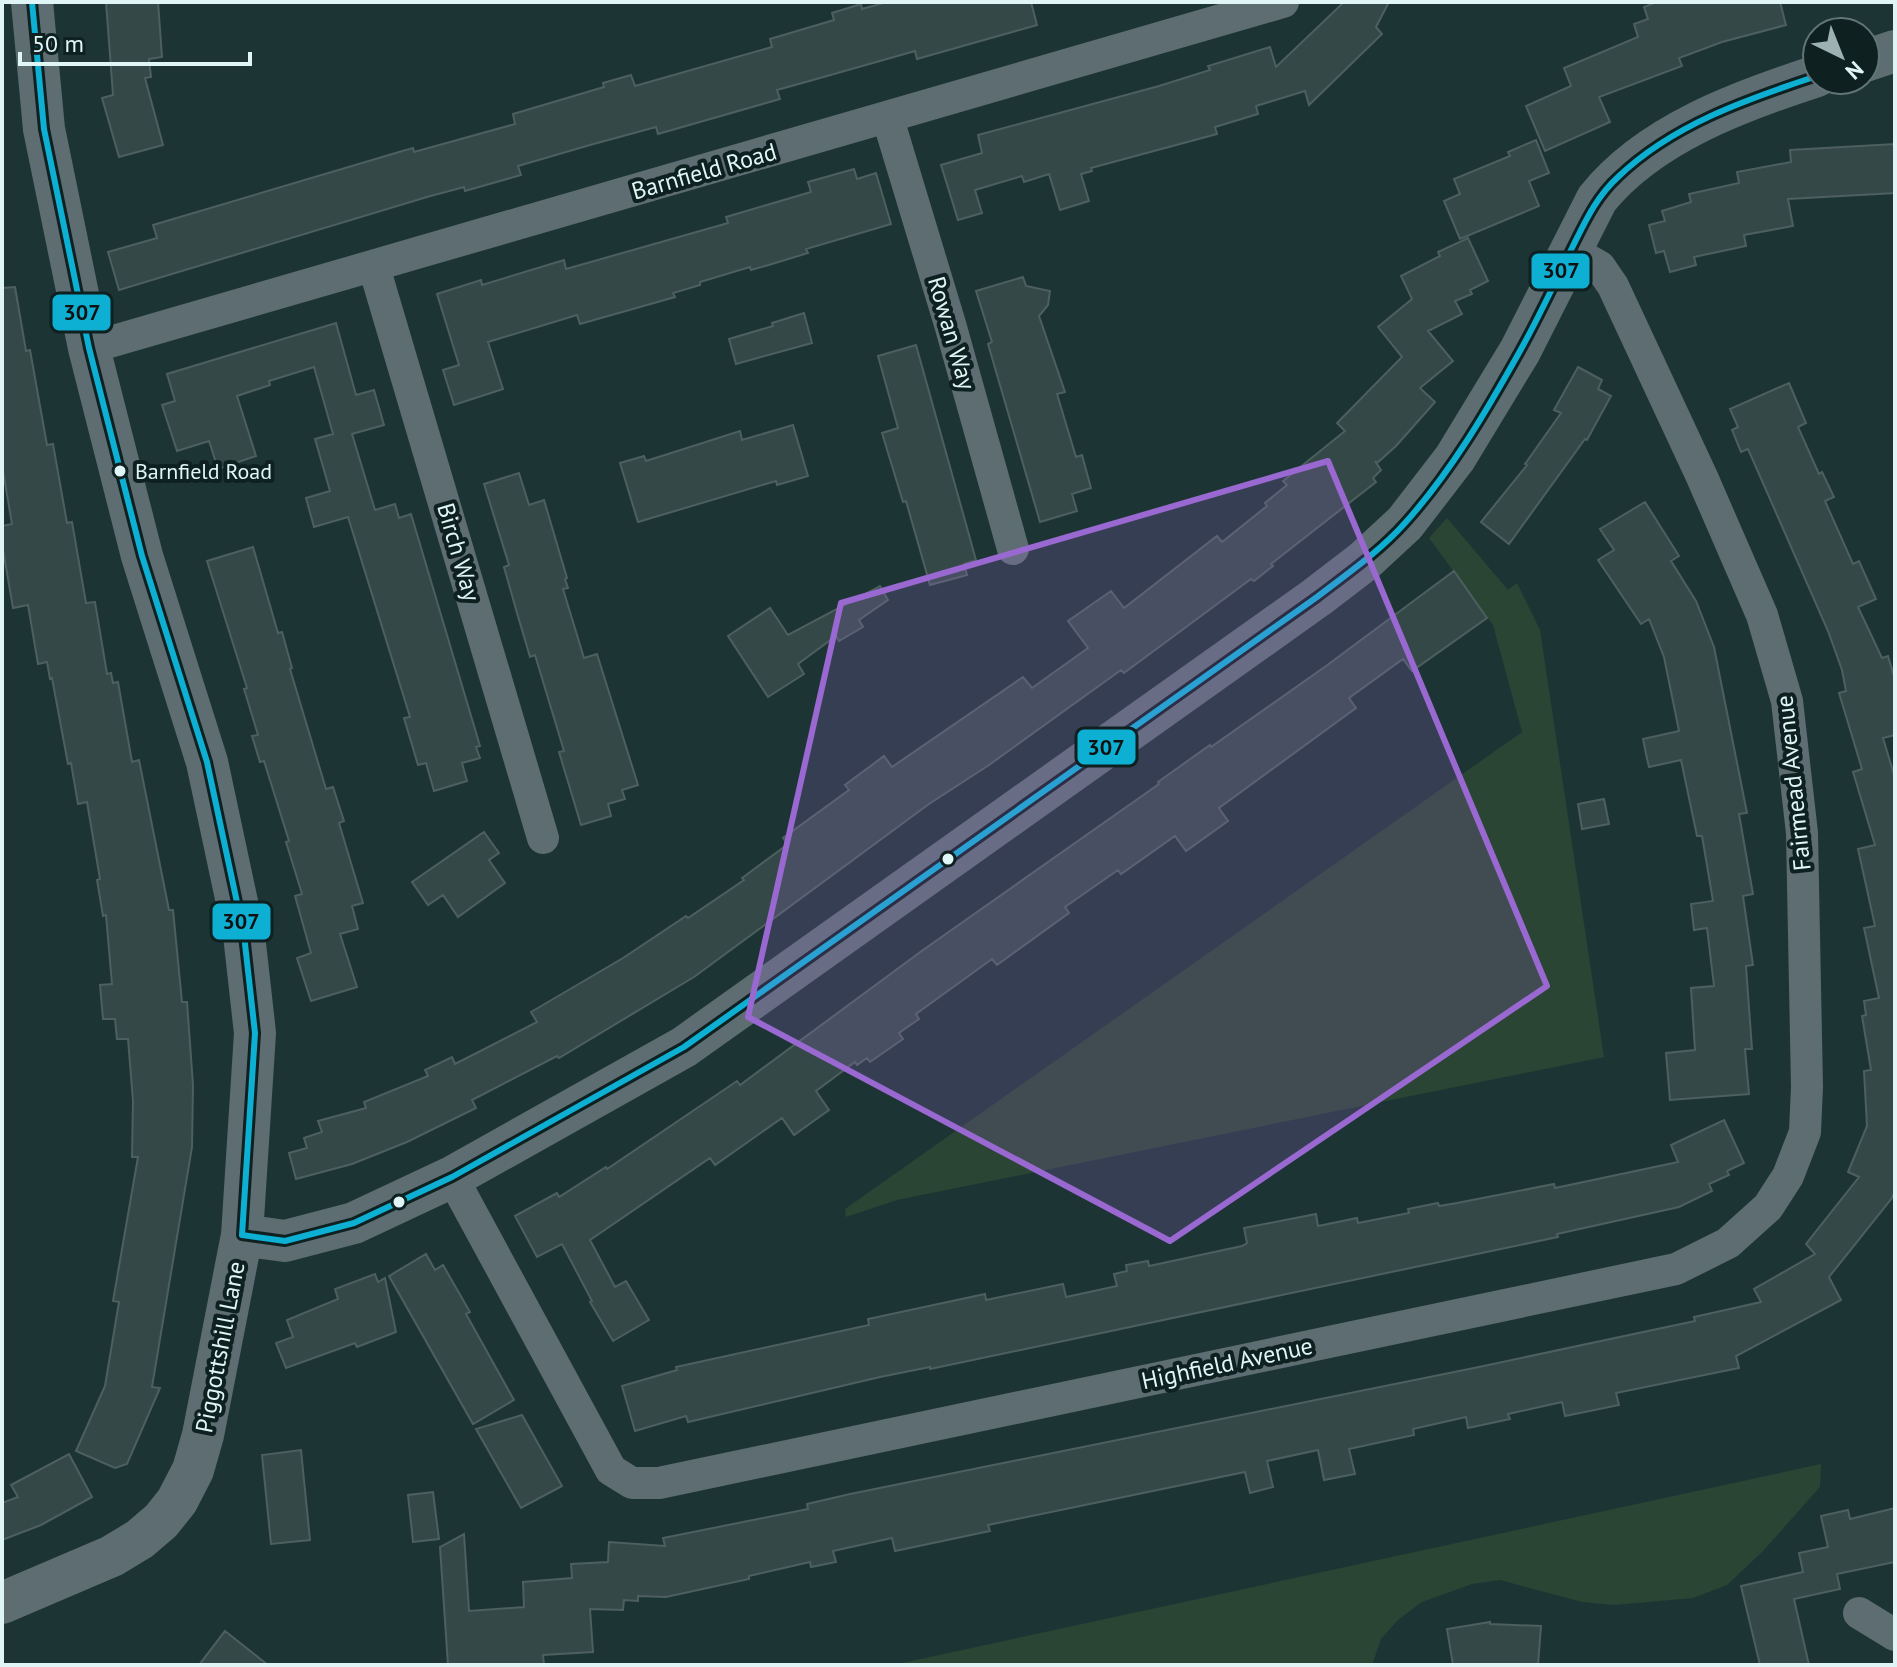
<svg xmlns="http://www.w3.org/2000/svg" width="1897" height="1667" font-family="'PT Sans',sans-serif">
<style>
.green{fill:#2a4533}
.building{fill:#344947;stroke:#4d5f5e;stroke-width:2}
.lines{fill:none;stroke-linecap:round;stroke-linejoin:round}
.minor{stroke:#5d6d72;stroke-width:32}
.tertiary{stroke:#5d6d72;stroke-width:42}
.bus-1-casing{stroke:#0f2021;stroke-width:12}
.bus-1{stroke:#0dafd3;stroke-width:6}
.marked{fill:#9968d0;fill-opacity:0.2;stroke:#9968d0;stroke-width:6;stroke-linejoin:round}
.bus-dot{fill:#dff5f6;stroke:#0f2021;stroke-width:3}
.labels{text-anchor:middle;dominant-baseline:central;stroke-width:8;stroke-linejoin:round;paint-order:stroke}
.bus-label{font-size:22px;fill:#dff5f6;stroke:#0f2021;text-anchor:start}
.street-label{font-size:24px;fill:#dff5f6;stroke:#0f2021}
.line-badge{stroke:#0f2021;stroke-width:3}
.pale-badge-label{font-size:22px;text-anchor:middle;font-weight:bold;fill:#111}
</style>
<rect width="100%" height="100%" fill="#1d3435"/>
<path class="green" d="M1447,518L1508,590L1517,583L1540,630L1604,1057L897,1200L846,1217L845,1209L1522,732L1493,625L1429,538Z
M1821,1464L1820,1487L1763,1551L1727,1585L1693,1598L1614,1605L1582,1602L1500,1580L1472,1584L1422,1602L1398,1620L1381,1639L1372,1665H893Z"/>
<path class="building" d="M106,2H158L162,57L149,59L151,77L145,78L163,145L119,157L102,98L113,95Z
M887,2H1031L1037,25L917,59L915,51L813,80L777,90L780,99L658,134L656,127L590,145L518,166L521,175L465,191L464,187L427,197L119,290L108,252L157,238L153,225L399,152L413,148L414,152L515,124L513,114L604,87L603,83L631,75L635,86L772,47L770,39L834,20L832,13L861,4L862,9Z
M1344,2H1389L1376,27L1382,34L1309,105L1305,91L1256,106L1258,114L1215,127L1217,134L1091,168L1092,171L1081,174L1089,201L1060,210L1049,174L1024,182L1022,176L975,190L982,213L958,220L941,165L982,153L978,135L1159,86L1210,70L1208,66L1270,47L1276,67Z
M1657,2H1780L1786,25L1722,42L1679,58L1682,66L1599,97L1610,122L1545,151L1526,106L1571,86L1564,68L1638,37L1634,24L1648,19L1644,7Z
M1536,140L1549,173L1529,181L1539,206L1460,239L1444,201L1460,194L1454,179L1510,156L1508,152Z
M1895,144V193L1788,199L1793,226L1744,235L1746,246L1694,257L1696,265L1670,272L1664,251L1656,253L1649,225L1665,221L1662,211L1691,202L1689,194L1739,183L1737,172L1791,162L1790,150Z
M854,169L857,179L876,173L891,224L806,249L808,253L772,264L751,270L750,267L700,282V285L673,293L675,297L580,324L577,315L488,342L503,389L454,405L443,370L459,365L437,294L481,280L482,285L564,260L566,269L728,223L726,217L811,192L808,182Z
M1468,238L1488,281L1470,290L1472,294L1455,301L1462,314L1428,331L1453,361L1420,388L1435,402L1396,446L1377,463L1375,461L1381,470L1373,478L1376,482L1271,564L1273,566L1254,581L1251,579L1124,673L1121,670L989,765L929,804L694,977L559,1058L557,1056L472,1100L476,1108L407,1142L352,1164L296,1179L289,1153L307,1148L304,1138L322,1132L318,1121L366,1108L364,1102L428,1076L425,1070L452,1057L455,1064L537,1022L531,1012L623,958L686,916L688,918L744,880L742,878L788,844L783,838L849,790L845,785L884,756L892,767L1023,677L1032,688L1088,648L1068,621L1111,591L1124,608L1217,536L1222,542L1267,506L1265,503L1287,485L1283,481L1345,431L1337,423L1402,357L1378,327L1412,299L1401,276L1440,256L1438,252Z
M1023,277L1026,286L1050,291L1048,305L1039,316L1065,392L1057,394L1076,457L1082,455L1091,488L1072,494L1077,511L1040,522L988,344L992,342L976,291Z
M15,287L26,351L30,350L47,445L53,444L67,523L72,522L86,603L95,602L107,674L111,673L113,683L118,682L132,762L139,760L169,910H173L182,1002H187L193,1085L192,1147L152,1387L160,1388L127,1464L115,1468L76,1451L105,1386L119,1302L113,1301L138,1157H132L133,1101L128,1039H117L115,1019H103L100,985L112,984L106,915L103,916L97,880L100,879L87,802L78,804L71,763L68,764L52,678L50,679L47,662L38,664L28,605L13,608L2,544V526L12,524L2,465V288Z
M804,313L812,343L736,364L729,339L773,326L772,323Z
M336,323L356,395L374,390L384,425L352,434L375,510L395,504L399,518L411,514L480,746L476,747L480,758L462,763L467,781L434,791L426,763L418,765L404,718L410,717L348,517L314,527L306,498L330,491L315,439L333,434L314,367L269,381L270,385L237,396L256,456L218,469L209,441L177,451L162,405L175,401L167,374Z
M916,345L976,560L964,564L967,575L930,585L906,501L903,502L882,433L898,428L878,356Z
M1578,367L1602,380L1598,389L1611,396L1587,440L1585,439L1509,544L1481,522L1527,465L1525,464L1561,413L1554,410Z
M1789,383L1806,423L1798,427L1819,474L1822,472L1834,497L1825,501L1853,564L1859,561L1876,599L1858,607L1882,658L1888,656L1895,680V735L1883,738L1895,778V1190L1892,1198L1829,1277L1841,1300L1736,1356L1739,1368L1616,1393L1619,1405L1565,1416L1562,1402L1508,1414L1510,1419L1468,1428L1466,1417L1413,1429L1414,1435L1349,1449L1355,1474L1324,1480L1318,1450L1267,1461L1273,1487L1250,1493L1245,1472L988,1525L990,1531L895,1551L892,1538L833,1551L836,1562L811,1567L810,1562L749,1576V1579L666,1597L638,1596V1601L624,1600L623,1610L590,1609L593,1652L543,1655L544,1665H448L440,1547L464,1534L469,1611L524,1607L523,1582L572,1578L571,1564L608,1562L609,1542L665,1546L663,1538L808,1509L807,1504L850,1494L1474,1368L1695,1321L1694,1317L1761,1302L1754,1289L1815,1254L1806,1244L1859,1177L1848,1172L1867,1126L1864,1071L1871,1070L1862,1016L1866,1015L1864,1001L1879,998L1864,928L1875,926L1858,849L1875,845L1853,772L1862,769L1839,693L1846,691L1842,670L1828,631L1748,449L1741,452L1732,430L1738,427L1730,409Z
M793,425L808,476L777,485L776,481L638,522L620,463L644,456L646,461L740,431L742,440Z
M519,473L529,505L544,500L567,578L565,579L568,588L563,589L584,658L597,654L638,785L622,790L625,799L608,804L611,816L581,825L559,752L564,751L535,655L530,657L517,613L504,567L509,565L484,484Z
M1645,502L1679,556L1671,561L1696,601L1714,647L1747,813L1739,814L1753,894L1743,896L1753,965L1746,966L1752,1049H1745L1749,1094L1670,1100L1666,1053L1695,1050L1691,988L1714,986L1707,928L1694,930L1691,904L1713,901L1702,836H1697L1681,760L1649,767L1646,754L1643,739L1679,731L1664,657L1649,619L1641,624L1598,560L1614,550L1600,529Z
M253,547L278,633L282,632L292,668L290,669L326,789L333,787L344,821L339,823L363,903L352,906L358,929L340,934L357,987L311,1001L297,958L311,953L295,896L302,894L286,842L289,841L264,761L260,762L252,736L258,735L244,689L247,688L207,561Z
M1454,571L1487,618L1412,671L1403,659L1349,698L1356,708L1219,808L1228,821L1186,851L1175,836L1121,874L1118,870L1085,893L1065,907L1069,913L997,965L992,959L945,993L916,1014L919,1019L899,1033L903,1039L870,1062L867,1058L857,1065L855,1062L816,1091L829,1110L794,1135L782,1118L715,1165L710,1158L590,1240L615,1287L626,1281L649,1320L613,1341L590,1302L592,1301L562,1244L537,1257L515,1216L557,1193L559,1197L606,1167L607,1169L737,1081L740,1085L923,950L1159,784L1158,782L1210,745L1211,747L1326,666Z
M880,586L888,600L859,620L863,627L839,641L836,636L798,664L804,674L768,697L728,636L770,608L788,635Z
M1604,799L1609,824L1582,829L1578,804Z
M484,832L499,853L489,860L505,883L458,917L443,895L428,905L412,882Z
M1724,1120L1744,1163L1727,1171L1729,1175L1709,1184L1712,1191L1679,1207L1557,1234L1558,1237L930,1369V1367L880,1377L688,1422L686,1416L635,1431L622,1386L677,1370L676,1367L869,1325L868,1319L985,1294L986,1300L1063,1284L1066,1297L1117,1286L1114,1274L1127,1271L1126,1265L1148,1261L1149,1266L1242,1246L1247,1243L1244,1228L1316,1214L1318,1226L1357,1218L1358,1223L1409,1213L1408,1209L1438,1203L1439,1206L1457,1203L1554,1184L1555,1188L1678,1162L1671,1145Z
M426,1254L435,1270L443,1265L470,1312L466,1314L514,1400L473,1424L389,1276Z
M375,1274L378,1282L385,1278L396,1332L357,1347L355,1343L286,1368L276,1343L293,1337L287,1320L338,1299L335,1289Z
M522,1415L562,1486L521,1508L476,1429Z
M301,1450L310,1540L271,1544L262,1455Z
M69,1454L92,1497L41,1525L2,1540V1503L18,1497L11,1485Z
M433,1492L439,1539L413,1542L408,1495Z
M1895,1508V1562L1837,1574L1840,1589L1794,1599L1809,1665H1760L1741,1586L1803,1572L1799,1553L1828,1547L1821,1516L1848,1510L1850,1519Z
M1490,1622V1624L1541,1626L1538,1665H1453L1447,1629Z
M225,1631L268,1665H199Z"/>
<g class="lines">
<path class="minor" d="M888,119L950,324L1013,549
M374,267L543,838
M89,348L1283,2
M452,1177L611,1470L632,1483H659L1676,1269L1728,1243L1768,1207L1788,1176L1805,1132L1807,1087L1802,833L1787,701L1762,615L1702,477L1613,286L1600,267L1572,251
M1859,1613L1895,1635"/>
<path class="tertiary" d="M1865,61L1895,51
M242,1235L285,1241L354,1223L452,1177L684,1047L1317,597L1364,561L1405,523L1455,458L1520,351L1597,199C1649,134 1740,101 1817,76
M2,1603L112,1556L140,1539L161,1521L177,1501L193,1470L203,1435L242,1235L255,1033L244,935L207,762L142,556L89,348L44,129L32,2"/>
<defs>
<path id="bus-1" d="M32,2L44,129L89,348L142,556L207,762L244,935L255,1033L242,1235
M242,1235L285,1241L354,1223L452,1177L684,1047L1317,597C1347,574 1380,551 1405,523C1451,472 1487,410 1520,351C1539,317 1555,282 1572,248C1585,222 1596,197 1618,177C1672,125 1747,99 1817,76"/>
</defs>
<use href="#bus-1" class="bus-1-casing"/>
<use href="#bus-1" class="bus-1"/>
</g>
<path class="marked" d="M1328,461L1547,986L1170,1241L748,1017L841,603Z"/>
<g class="bus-dot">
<circle cx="120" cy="471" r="7"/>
<circle cx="948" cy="859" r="7"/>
<circle cx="399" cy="1202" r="7"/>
</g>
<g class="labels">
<g class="bus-label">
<text x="135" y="471">Barnfield Road</text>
</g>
<g class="street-label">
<text transform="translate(704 171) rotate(-16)">Barnfield Road</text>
<text transform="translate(952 333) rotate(74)">Rowan Way</text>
<text transform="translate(459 552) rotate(74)">Birch Way</text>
<text transform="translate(1793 783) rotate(-96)">Fairmead Avenue</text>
<text transform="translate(220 1347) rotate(-79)">Piggottshill Lane</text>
<text transform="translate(1227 1363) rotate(-12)">Highfield Avenue</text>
</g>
</g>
<g class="line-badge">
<rect x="1530" y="252" width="61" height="38" rx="8" fill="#0dafd3"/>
<rect x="51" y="293" width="61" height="39" rx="8" fill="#0dafd3"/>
<rect x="1076" y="728" width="61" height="38" rx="8" fill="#0dafd3"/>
<rect x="211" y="902" width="61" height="39" rx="8" fill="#0dafd3"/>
</g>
<g class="pale-badge-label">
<text x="1561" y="278">307</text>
<text x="82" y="320">307</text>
<text x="1106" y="755">307</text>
<text x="241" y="929">307</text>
</g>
<rect width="1897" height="1667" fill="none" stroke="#dff5f6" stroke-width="8"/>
<g transform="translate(1841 56) rotate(137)"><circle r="38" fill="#0f2021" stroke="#627576" stroke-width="2"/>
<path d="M0-6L14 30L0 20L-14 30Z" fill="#9bb1b2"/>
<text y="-12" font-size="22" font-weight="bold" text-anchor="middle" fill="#dff5f6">N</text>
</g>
<path d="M20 52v12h230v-12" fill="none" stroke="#dff5f6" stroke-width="4"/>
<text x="32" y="52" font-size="24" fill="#dff5f6" stroke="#0f2021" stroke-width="6" paint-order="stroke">50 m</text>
</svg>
